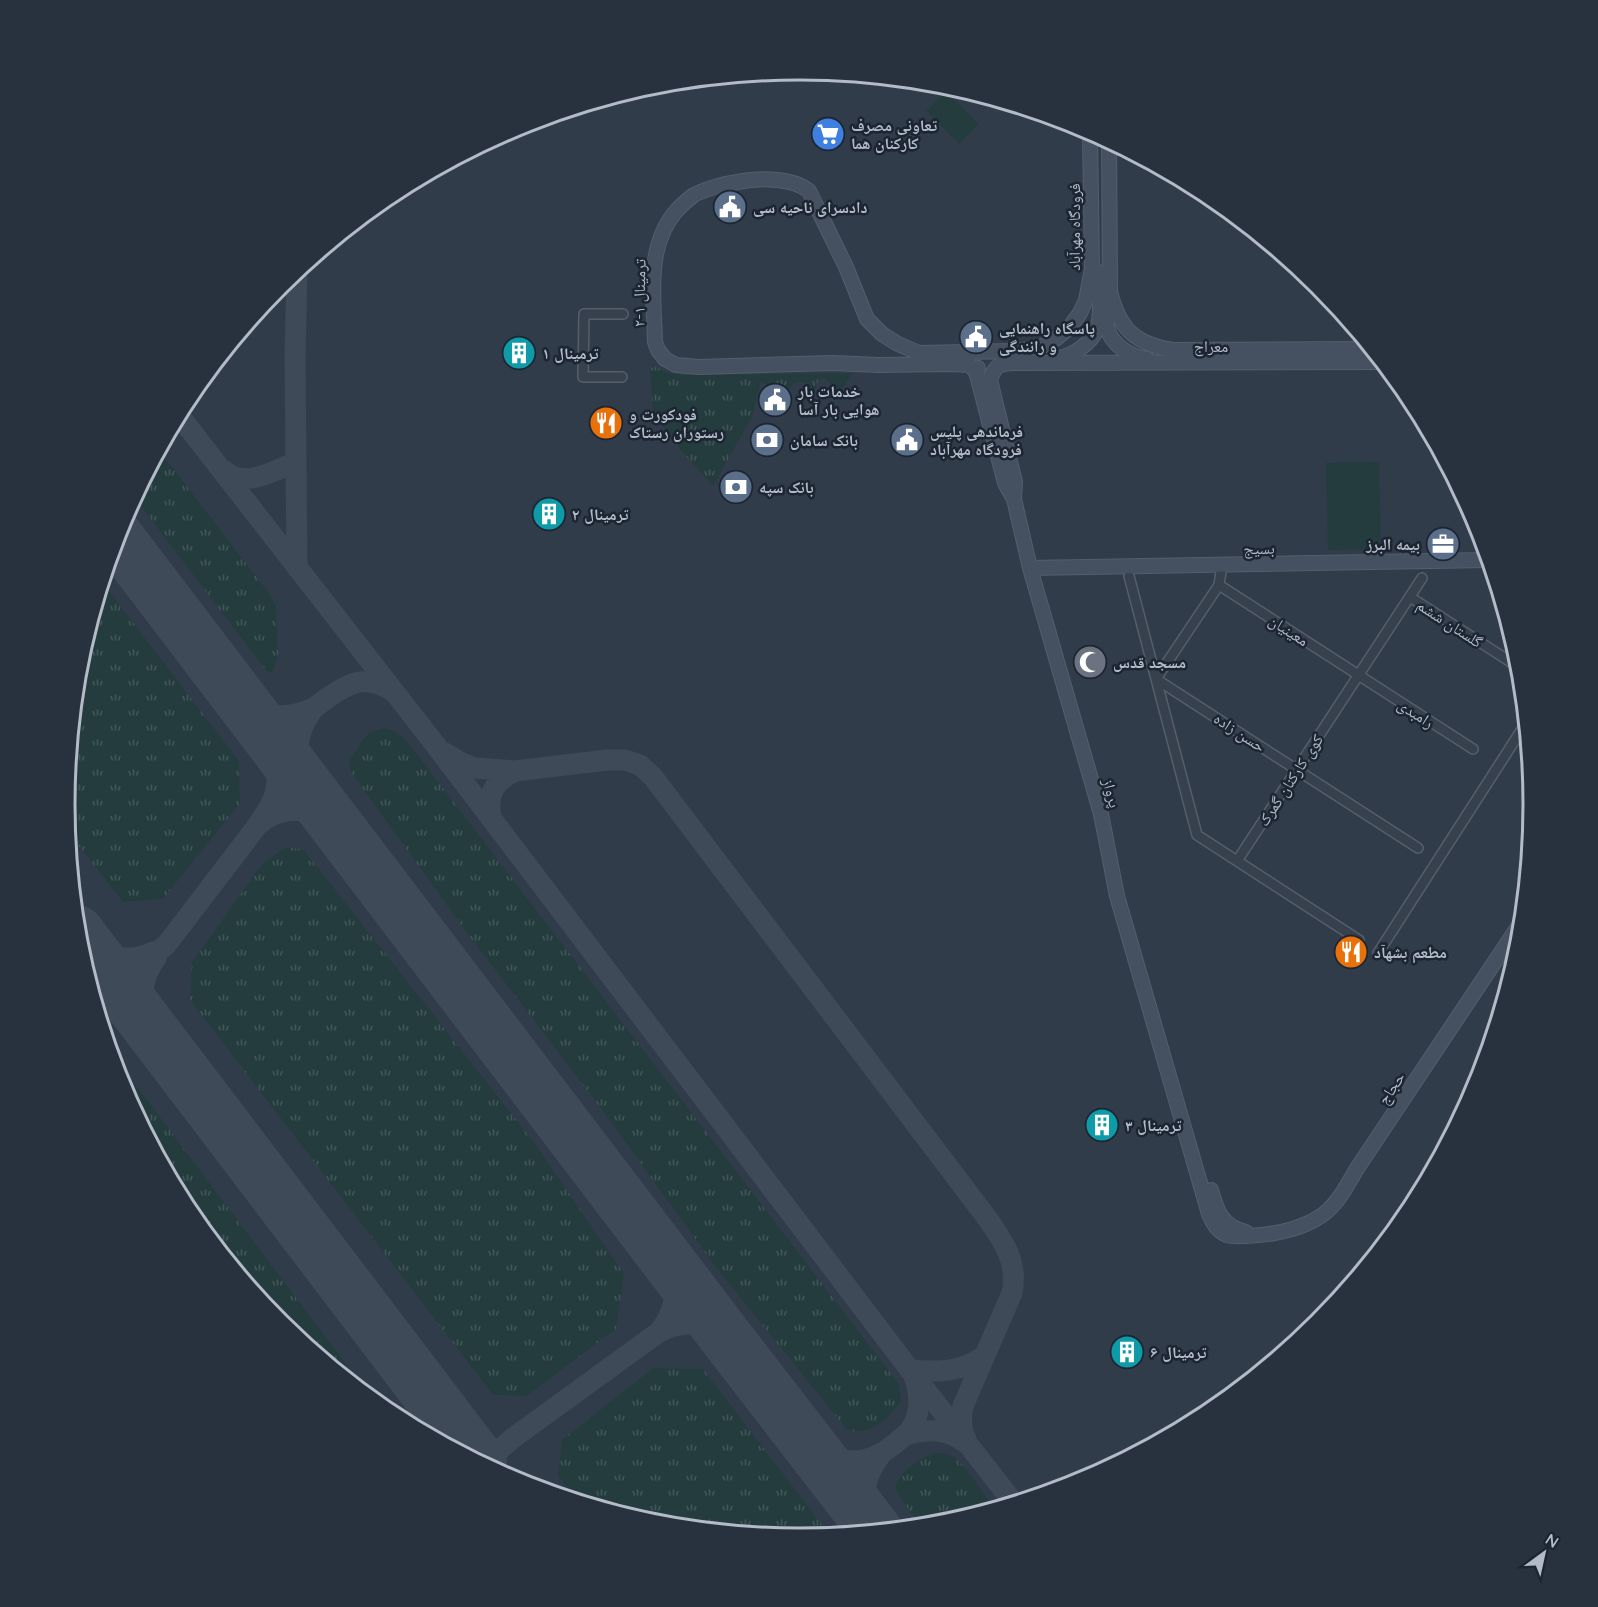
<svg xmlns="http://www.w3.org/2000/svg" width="1598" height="1607" font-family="Quicksand,'Noto Naskh Arabic',sans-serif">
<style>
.airport{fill:#313c4a}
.grass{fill:url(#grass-tufts)}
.pitch{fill:#253c3e}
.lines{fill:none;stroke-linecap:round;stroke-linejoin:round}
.taxiway{stroke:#3e4a58;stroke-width:21}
.runway{stroke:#3e4a58;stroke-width:54}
.street-casing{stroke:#555e6b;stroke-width:12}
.secondary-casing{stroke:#555e6b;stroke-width:16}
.street{stroke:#37404d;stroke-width:9}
.secondary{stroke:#455060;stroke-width:14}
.labels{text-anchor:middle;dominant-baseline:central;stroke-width:5;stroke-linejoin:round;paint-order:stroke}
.poi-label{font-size:16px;font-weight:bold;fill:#b3bbc8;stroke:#1c2532;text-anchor:start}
.street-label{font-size:16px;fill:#b3bbc8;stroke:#1c2532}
.rim{fill:none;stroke:#b3bbc8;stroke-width:3}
</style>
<defs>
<pattern id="grass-tufts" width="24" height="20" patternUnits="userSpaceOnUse" patternTransform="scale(1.5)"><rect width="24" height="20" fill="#253c3e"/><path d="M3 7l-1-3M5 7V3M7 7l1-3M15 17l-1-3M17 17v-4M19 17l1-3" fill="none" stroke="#425658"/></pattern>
</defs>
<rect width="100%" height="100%" fill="#232f3d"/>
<path class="airport" d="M67 804a732 732 0 1 1 1464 0a732 732 0 1 1-1464 0Z"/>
<path class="grass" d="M656,367L666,372L682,375L853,373L835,401L831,402L837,389L824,378C817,379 817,384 815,390C809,383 804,382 794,383L784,396L761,382L752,417L713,486L671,439L653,412L650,371L651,368Z
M159,450L269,593L276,606L278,653L275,666L272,672H268L261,664L134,497Z
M102,582L239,761L240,803L163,899L123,902L67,831L65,803L79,660Z
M384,728C403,731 415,751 426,766L899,1384L901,1401C889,1419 870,1436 847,1430L718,1270L594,1099L467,933L351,772L349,765L350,759L364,738L370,732Z
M286,847L304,850L536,1145L624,1274L616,1329L527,1396L493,1395L190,1000L192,962L262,864Z
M112,1058L116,1059L374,1401L279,1323L188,1211L120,1084Z
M653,1368L703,1369L830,1535L799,1538L655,1524L576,1500L558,1476L562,1440Z
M934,1453C940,1453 947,1453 952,1456C966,1464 984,1495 994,1508L942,1524L922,1526C916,1518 895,1495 896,1487C897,1472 922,1458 934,1453Z"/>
<path class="pitch" d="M946,91L979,124L959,144L926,111Z
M1379,462L1381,549L1328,550L1326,463Z"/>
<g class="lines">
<path class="taxiway" d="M297,270L295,358L297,568
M178,414L434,743L910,1370L1013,1502
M220,468C224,470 228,474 232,476C252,485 277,469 296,462
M240,698C266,718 284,721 314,708C294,734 294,756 307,785
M263,728L270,740L277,764
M445,753L462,763L475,768L515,771L607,760H625L640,765L653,777L987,1218C1004,1242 1018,1262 1012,1293L963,1406C961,1417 960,1428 966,1439
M491,817C486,794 495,781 515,771
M258,825C284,802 312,809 338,827
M88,947C113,956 128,964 153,952
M94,999C102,987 104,976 100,962
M95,1001L118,986L167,944L257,826C265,814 274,802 276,789C279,773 276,755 284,739C293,722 341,684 360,682C372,680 383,685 394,692
M96,1005C115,1001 130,1011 145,1021
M145,1021C142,996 140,980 156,958
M659,1332C675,1311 679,1291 672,1266
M910,1370C937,1372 961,1373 984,1356
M906,1435C927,1429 946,1428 964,1442
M811,1447C823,1453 835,1460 850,1461C866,1462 879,1456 892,1446C898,1441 905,1436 910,1430C921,1416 921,1394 914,1377
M484,1464L513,1438L659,1332C685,1319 700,1323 725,1336
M870,1523C860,1495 864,1476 882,1453"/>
<path class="runway" d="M116,536L725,1336L875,1530
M77,932L480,1462"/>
<defs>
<path id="street" d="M622,377H583L584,314H623
M1222,565L1219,585L1156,679L1418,848
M1129,576L1197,835L1359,940
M1219,585L1473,749
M1410,597L1520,668
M1237,861L1422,578
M1378,953L1526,723"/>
<path id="secondary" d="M1109,140L1110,291C1119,329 1135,344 1173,350L1371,349
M1108,308C1108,314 1106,321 1107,327C1111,345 1131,357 1147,359
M1056,359C1072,356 1091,344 1097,329C1102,315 1100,286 1098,272
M1382,362L1014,363C999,364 995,365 990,380L1015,482L1014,499L1030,568L1101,814L1117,896L1209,1214C1213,1223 1217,1231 1227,1235C1233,1237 1239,1236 1245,1236C1272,1235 1303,1230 1325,1213C1340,1201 1348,1183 1358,1167L1522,921
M978,368L977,375L1005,483L1014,499
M977,375L974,369L969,365L952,364L879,365L832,363L699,367L676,365L665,359L658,350L655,342C654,298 645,246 677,210C682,205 688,199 694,195C709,187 726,184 743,181C761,178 794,178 809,191L846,267L867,319L882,334L898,344L919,353L1013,351L1039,348L1057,338L1070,327L1080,313L1086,300L1092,269L1090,130
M1030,568L1489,560
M1211,1190C1217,1212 1223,1227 1246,1232"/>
</defs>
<use href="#street" class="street-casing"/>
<use href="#secondary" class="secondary-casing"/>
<use href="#street" class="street"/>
<use href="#secondary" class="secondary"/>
</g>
<defs>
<symbol id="supermarket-disc" viewBox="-11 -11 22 22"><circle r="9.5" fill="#3f7fe0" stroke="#1c2532"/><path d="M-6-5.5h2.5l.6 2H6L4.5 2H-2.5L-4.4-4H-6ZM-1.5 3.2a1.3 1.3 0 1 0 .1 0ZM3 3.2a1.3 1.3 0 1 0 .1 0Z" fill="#fff"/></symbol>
<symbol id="civic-disc" viewBox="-11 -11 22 22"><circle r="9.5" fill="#5c6f8a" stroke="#1c2532"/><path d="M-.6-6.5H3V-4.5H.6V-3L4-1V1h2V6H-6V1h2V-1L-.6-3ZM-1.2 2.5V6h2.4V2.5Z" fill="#fff"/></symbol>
<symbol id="building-disc" viewBox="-11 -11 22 22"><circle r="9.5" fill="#0f9aa8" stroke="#1c2532"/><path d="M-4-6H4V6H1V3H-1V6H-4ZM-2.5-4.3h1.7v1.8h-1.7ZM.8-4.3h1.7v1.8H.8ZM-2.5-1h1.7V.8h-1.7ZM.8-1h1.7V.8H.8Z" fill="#fff"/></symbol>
<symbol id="restaurant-disc" viewBox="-11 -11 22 22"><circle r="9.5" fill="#e8710a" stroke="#1c2532"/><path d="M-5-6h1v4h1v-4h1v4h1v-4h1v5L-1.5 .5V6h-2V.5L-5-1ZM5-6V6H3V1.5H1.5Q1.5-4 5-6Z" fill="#fff"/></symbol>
<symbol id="bank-disc" viewBox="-11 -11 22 22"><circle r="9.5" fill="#5c6f8a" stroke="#1c2532"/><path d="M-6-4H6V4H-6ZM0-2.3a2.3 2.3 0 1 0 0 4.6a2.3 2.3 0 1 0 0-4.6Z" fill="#fff"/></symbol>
<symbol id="office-disc" viewBox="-11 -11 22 22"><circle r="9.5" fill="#5c6f8a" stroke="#1c2532"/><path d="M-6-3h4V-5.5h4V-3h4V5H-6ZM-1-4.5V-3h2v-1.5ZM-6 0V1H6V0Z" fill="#fff"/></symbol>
<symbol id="mosque-disc" viewBox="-11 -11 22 22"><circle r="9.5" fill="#6b7280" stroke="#1c2532"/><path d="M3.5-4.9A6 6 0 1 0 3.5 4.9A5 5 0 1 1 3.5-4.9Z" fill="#fff"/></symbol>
</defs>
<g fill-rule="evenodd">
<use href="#supermarket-disc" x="809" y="115" width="38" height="38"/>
<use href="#civic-disc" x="711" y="188" width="38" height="38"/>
<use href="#civic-disc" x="957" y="318" width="38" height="38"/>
<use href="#building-disc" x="500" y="334" width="38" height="38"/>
<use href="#civic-disc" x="756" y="381" width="38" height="38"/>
<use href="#restaurant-disc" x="587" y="404" width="38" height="38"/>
<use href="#bank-disc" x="748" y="421" width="38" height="38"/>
<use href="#civic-disc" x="888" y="421" width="38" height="38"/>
<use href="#bank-disc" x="717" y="468" width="38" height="38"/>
<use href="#building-disc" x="530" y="495" width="38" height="38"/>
<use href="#office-disc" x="1424" y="525" width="38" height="38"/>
<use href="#mosque-disc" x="1071" y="643" width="38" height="38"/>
<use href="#restaurant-disc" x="1332" y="933" width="38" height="38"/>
<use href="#building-disc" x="1083" y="1106" width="38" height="38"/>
<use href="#building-disc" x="1108" y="1333" width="38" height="38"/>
</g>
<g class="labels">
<g class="poi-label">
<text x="851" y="125">تعاونی مصرف<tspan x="851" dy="18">کارکنان هما</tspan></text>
<text x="753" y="207">دادسرای ناحیه سی</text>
<text x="999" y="328">پاسگاه راهنمایی<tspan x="999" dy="18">و رانندگی</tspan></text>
<text x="542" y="353">ترمینال ۱</text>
<text x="798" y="391">خدمات بار<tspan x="798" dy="18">هوایی بار آسا</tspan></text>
<text x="629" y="414">فودکورت و<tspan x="629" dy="18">رستوران رستاک</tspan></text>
<text x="930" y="431">فرماندهی پلیس<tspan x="930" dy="18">فرودگاه مهرآباد</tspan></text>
<text x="790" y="440">بانک سامان</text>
<text x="759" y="487">بانک سپه</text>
<text x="572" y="514">ترمینال ۲</text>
<text x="1420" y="544" text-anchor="end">بیمه البرز</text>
<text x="1113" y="662">مسجد قدس</text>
<text x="1374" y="952">مطعم بشهآد</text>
<text x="1125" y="1125">ترمینال ۳</text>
<text x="1150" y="1352">ترمینال ۶</text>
</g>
<g class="street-label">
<text transform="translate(1074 227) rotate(-90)">فرودگاه مهرآباد</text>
<text transform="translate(639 293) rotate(-89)">ترمینال ۱-۲</text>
<text x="1211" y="346">معراج</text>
<text transform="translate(1259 548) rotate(-1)">بسیج</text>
<text transform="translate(1450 623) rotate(33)">گلستان ششم</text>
<text transform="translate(1289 630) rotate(33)">معینیان</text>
<text transform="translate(1416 713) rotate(33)">رامبدی</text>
<text transform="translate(1240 732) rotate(33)">حسن زاده</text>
<text transform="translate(1290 780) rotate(-57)">کوی کارکنان گمرک</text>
<text transform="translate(1112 793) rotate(75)">پرواز</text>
<text transform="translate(1391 1088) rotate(-56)">حجاج</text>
</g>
</g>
<path d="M0 0H1598V1607H0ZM75 804a724 724 0 1 1 1448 0a724 724 0 1 1-1448 0Z" fill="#28313e" fill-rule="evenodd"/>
<path class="rim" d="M75 804a724 724 0 1 1 1448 0a724 724 0 1 1-1448 0Z"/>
<g transform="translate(1544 1553) rotate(33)" stroke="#1c2532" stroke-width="4.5" paint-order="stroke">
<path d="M0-4.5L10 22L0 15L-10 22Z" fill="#b3bbc8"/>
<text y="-9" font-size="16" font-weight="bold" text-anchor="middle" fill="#b3bbc8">N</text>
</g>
</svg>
